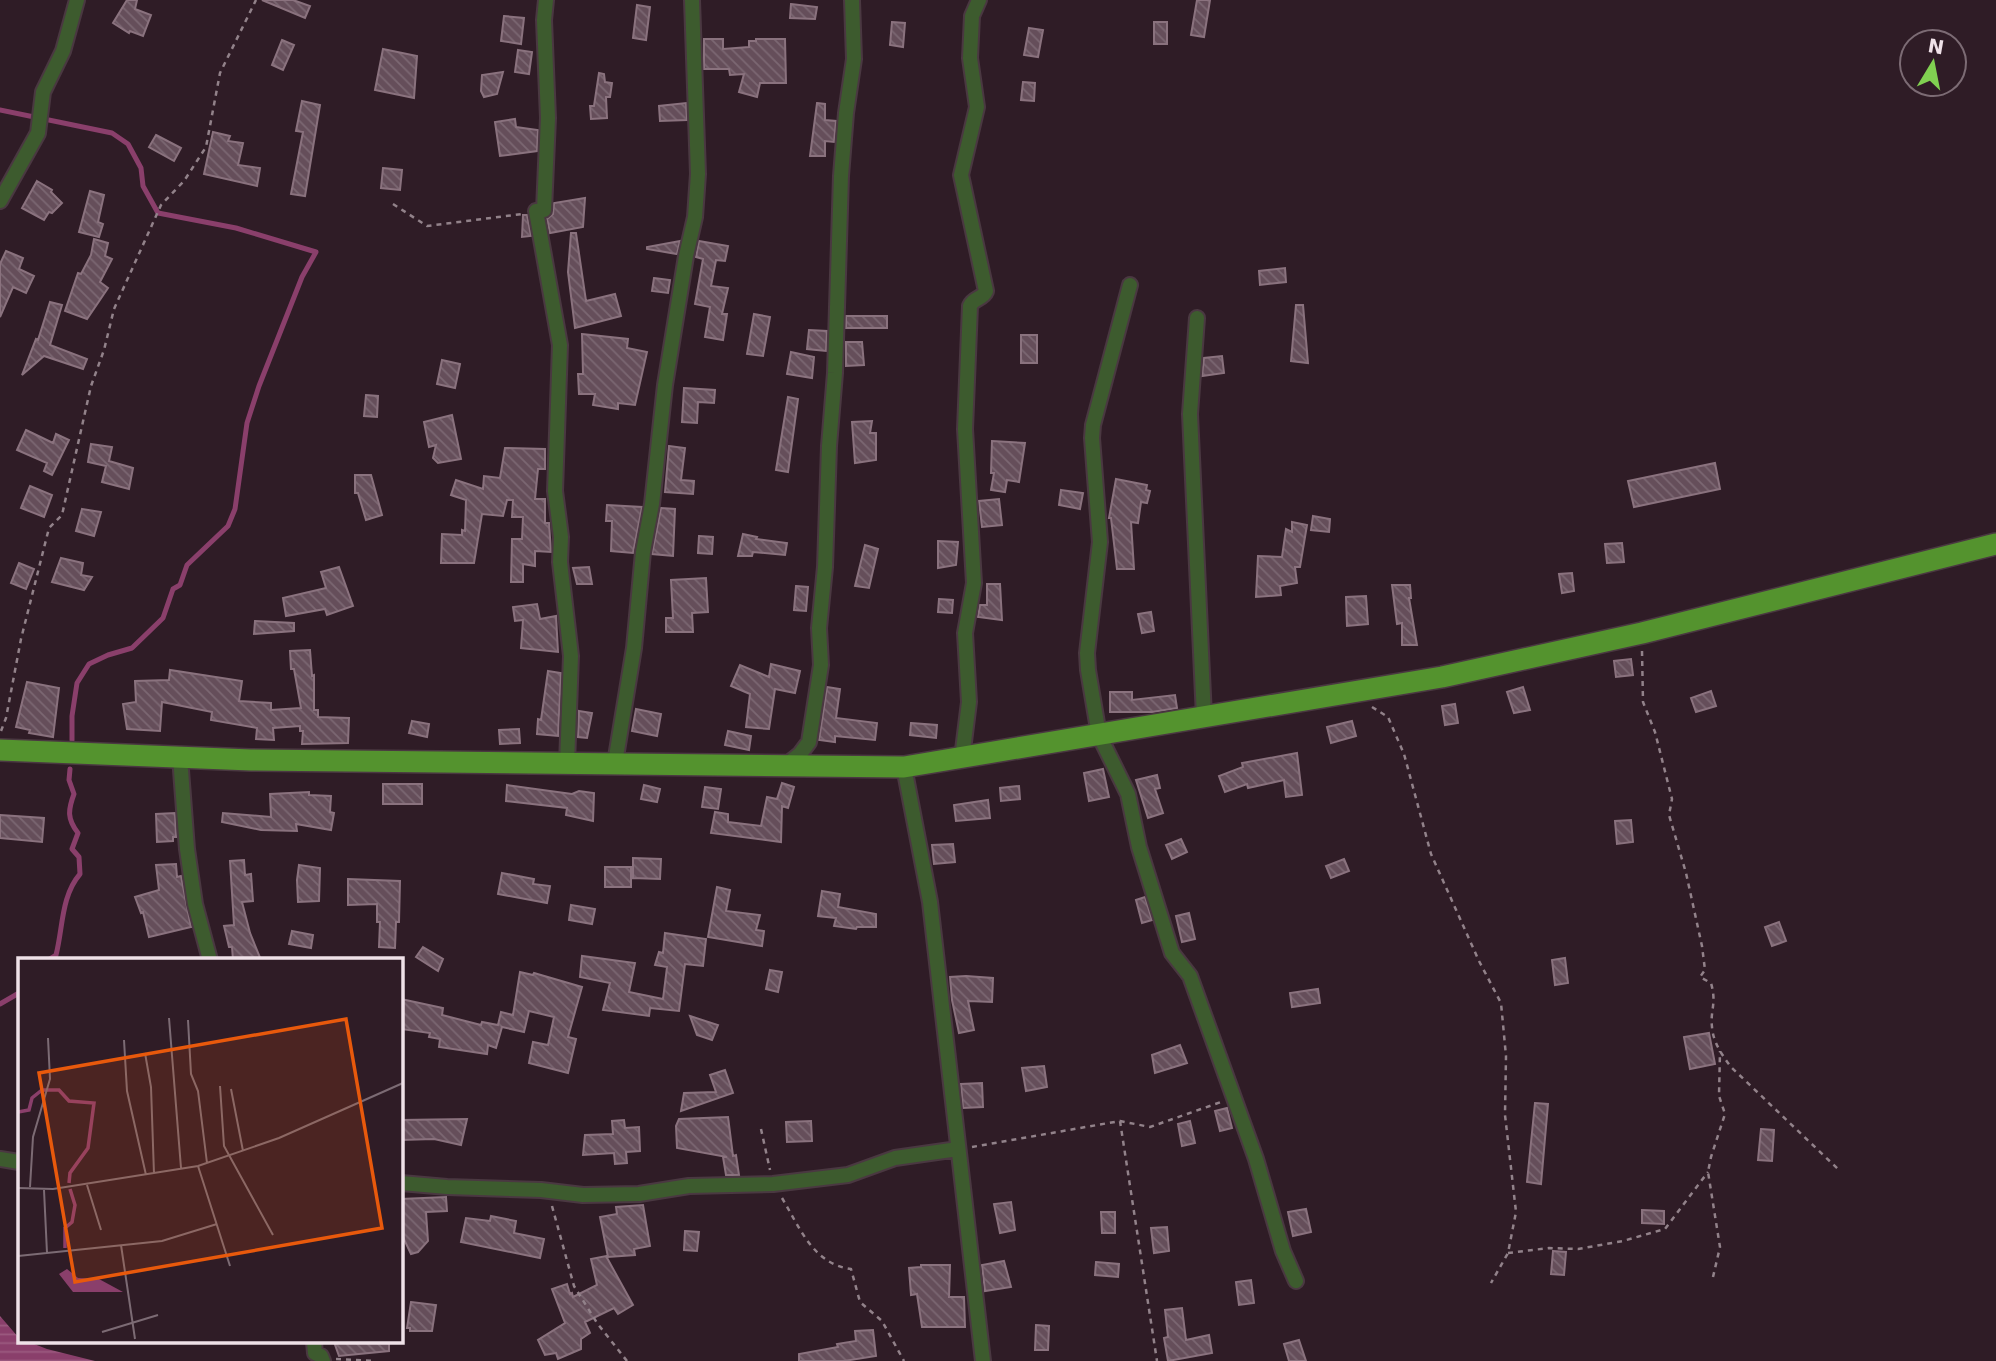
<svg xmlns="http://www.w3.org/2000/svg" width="1996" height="1361" font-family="'DejaVu Sans',sans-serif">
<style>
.water{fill:url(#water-rules)}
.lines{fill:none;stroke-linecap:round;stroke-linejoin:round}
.stream{stroke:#8a3f6b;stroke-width:5}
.building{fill:url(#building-back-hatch);stroke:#8a727e;stroke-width:2}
.street-casing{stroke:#4a3841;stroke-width:18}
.primary-casing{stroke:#4a3841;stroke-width:24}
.path{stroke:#92828a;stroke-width:2.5;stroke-dasharray:5 5;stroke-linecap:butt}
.street{stroke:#3d5b2e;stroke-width:14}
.primary{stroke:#54932e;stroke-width:21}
.inset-river{fill:none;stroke:#8a3f6b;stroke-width:3.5}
.inset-road{fill:none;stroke:#7c6b74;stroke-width:2}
.view{fill:#e8590c;fill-opacity:0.15;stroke:#e8590c;stroke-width:3.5}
.inset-edge{fill:none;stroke:#efe1e8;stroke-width:3.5}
</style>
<defs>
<pattern id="water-rules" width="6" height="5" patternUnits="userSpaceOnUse" patternTransform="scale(1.75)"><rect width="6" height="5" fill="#8a3f6b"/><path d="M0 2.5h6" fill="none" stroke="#9b5a80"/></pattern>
<pattern id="building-back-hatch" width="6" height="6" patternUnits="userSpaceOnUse" patternTransform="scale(1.75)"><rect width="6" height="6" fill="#654e5a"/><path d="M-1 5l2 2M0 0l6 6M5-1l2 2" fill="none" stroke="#7b6772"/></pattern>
</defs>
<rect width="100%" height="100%" fill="#2f1c26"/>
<path class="water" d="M0,1316L19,1338V1342H29L47,1349L95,1361H0Z"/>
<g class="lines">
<path class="stream" d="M0,110L112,133L128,144L141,168L143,186L158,213L236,228L316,252L302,277L259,386L247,423L235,509L228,526L187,565L180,585L173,589L163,618L132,648L108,655L89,664L77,683L72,716V740
M48,960L56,955C63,928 61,896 80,874L79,857L72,849L78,833C67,819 68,810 74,794L69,780L70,769
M0,1004L19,993"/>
</g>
<path class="building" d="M127,0H137L135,9L151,15L143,36L130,31L129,33L113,23Z
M262,0H293L310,6L305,18Z
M1197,0H1210L1204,37L1191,35Z
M791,4L817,7L815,19L790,18Z
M637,5L650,7L646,40L633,38Z
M504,16L524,18L521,44L501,41Z
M892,22L905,23L903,47L890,45Z
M1154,22H1167V44H1154Z
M1029,28L1043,30L1038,57L1024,55Z
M704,39H723V49L749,47V41H756V39H785L786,83H760L757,97L739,92L744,74L730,75L729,69H704Z
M282,40L294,45L283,70L272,65Z
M383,49L417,56L414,98L375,90Z
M518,50L532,52L529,74L515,72Z
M503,72L497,94L484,97L481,91L482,75Z
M599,73L604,74L605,82L612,83L610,97H606L607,118L591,119L590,106H594Z
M1023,82L1035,83L1034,101L1021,100Z
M302,101L320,105L305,196L291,194L303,132L296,131Z
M686,103L687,120L660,121L659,106Z
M817,103L825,104V120L836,121L834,142L825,141V156H810Z
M515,119L516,127L538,130L537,151L500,156L495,122Z
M213,132L230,136L228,141L243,143L238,165L260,168L257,186L204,174Z
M156,135L181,148L174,161L149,147Z
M383,168L402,170L400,190L381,188Z
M37,181L52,190L51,192L62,203L52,213L49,212L44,220L22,208Z
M90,191L104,195L98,222L103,224L99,237L79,232Z
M585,198L583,227L550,233L547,219L553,214L554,203Z
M523,215H527L531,236L522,237Z
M571,233H576L586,301L615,294L621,316L575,328L568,272Z
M94,239L108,243L105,256L112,259L100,282L108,288L87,319L65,311L78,273L81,274L91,255Z
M680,241L677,254L647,249V247Z
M699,241L728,246L725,261L716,260L711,286L728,288L722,314H727L723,340L705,337L710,307L695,304L703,259L696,257Z
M6,251L23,258L19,269L34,276L26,293L13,287L0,317V264Z
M1285,268L1286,282L1260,285L1259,271Z
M654,278L670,280L668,293L652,291Z
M50,302L62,305L50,345L87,359L83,369L44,356L22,375L36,339L38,340Z
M1296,305H1303L1308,363L1291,361Z
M754,314L770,317L763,356L747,354Z
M846,316H887V328H846Z
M809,330L827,331L826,351L807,349Z
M582,334L628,339L627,348L647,352L635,405L618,403V409L593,405L595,394H579L578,374H583Z
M1021,335H1037V363H1021Z
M846,342H862L864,365L846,366Z
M791,352L814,357L812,378L787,374Z
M1222,356L1224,373L1202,376L1204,358Z
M442,360L460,364L455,388L437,384Z
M684,388L715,390L714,403L698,402L697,423L682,422Z
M366,395L378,396L377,417L364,416Z
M788,397L798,399L788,472L776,470Z
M452,415L461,459L438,463L433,458L436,445L429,447L424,422Z
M872,421L870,433H876V460L855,463L852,422Z
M26,430L53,443L56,434L69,440L52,475L44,471L47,463L17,450Z
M992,441L1025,443L1019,482L1007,480L1005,492L991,490L994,473H991Z
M91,444L112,447L109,461L133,468L129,489L102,482L106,466L88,462Z
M669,446L685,448L681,480L694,481L693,494L665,492Z
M505,448L545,449V469H538L535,499H545V523H549L551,552L535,551V566L523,564V582H511L512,539H522L523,517H512L513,500H507L503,516L482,514L474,563H441L442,534L462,535V530L465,531L466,500L451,495L456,480L483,489L484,476L500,478Z
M1715,463L1720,489L1634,507L1628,481Z
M355,475H371L382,515L366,520L358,493H355Z
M1116,479L1147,485L1146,490L1150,491L1147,503L1141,502L1138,523L1131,522L1134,569H1117L1111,518H1109Z
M30,486L52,495L44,517L21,508Z
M1061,490L1083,493L1080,509L1059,505Z
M999,499L1002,525L982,527L979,501Z
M607,505L642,507L633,553L611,551L612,521H606Z
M661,508L675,509L673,556L652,554Z
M82,509L101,512L94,536L76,531Z
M1313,516L1330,519L1329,532L1311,530Z
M1292,522L1307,525L1300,567H1295L1297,583L1280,586L1281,595L1256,597L1258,556L1282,557L1286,529L1292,532Z
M743,534L757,537L756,539L787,543L785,555L753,552L752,556H738Z
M699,536L713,537L712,554L698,553Z
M938,541L958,542L956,565L938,568Z
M1622,543L1624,562L1607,563L1605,544Z
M865,545L878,549L869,588L855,586Z
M61,558L83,563L81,575L92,577L84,590L52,582Z
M19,563L34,569L26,589L11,583Z
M339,567L353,606L327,615L325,609L286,616L283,598L326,588L321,572Z
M589,567L592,584H577L573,568Z
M1572,573L1574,591L1562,593L1559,574Z
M706,578L708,612L692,613L693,632H666V618H673L671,580Z
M987,584H1000L1002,620L978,617L980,605H987Z
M1392,585H1410L1411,598H1409L1417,645H1402V623L1397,624Z
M796,586L808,587L806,611L794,610Z
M1366,596L1368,624L1347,626L1346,597Z
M939,599L953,600L952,613L938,612Z
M537,604L540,619L556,616L558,652L521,648L523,620L515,621L513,607Z
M1151,612L1154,631L1142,633L1138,614Z
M255,621L294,623V631L254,634Z
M310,650L312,676L314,675V710H318V717L349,718L348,743L302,744L303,731H300V726L273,728L274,740L256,739L257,728L211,720L212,712L162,702L160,731L127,729L123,704L136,702L135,681L169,680L170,670L242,681L239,701L271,703V710L301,708L294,669H291L290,651Z
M1631,659L1633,675L1616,677L1614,661Z
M771,664L800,671L795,693L775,689L769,729L746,727L750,694L731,686L740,665L769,677Z
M548,671L561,673L558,736L537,734L538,719L541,720Z
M27,682L59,688L53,737L29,733L30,730L16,727Z
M827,687L840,689L836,718L877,723L875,740L835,736V742L819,740Z
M1523,687L1530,710L1514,713L1507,692Z
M1711,691L1716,706L1696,712L1691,698Z
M1110,692H1132V700L1175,695L1177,708L1152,712H1110Z
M1455,704L1458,723L1445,725L1442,706Z
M636,709L661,714L657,736L632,731Z
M579,711L592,713L587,738L578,737Z
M412,721L429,724L427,737L409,733Z
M1352,721L1356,736L1331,743L1327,727Z
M911,723L937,725L936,738L910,735Z
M519,729L520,743L500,744L499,730Z
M728,731L751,736L749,750L725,745Z
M1297,753L1302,795L1286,797L1284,780L1248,788L1247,784L1225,792L1219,776L1243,767L1242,763Z
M1103,769L1109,797L1089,801L1084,773Z
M1157,775L1160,788L1155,789L1163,813L1148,818L1136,780Z
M782,783L794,787L788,808L782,806L781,842L711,833L715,812L728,814V822L761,826L767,797L777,799Z
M383,784H422V804H383Z
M507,785L572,794L579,791L594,793L593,821L566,815L567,808L506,801Z
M644,785L660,789L657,802L641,799Z
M1019,786L1020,799L1001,801L1000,788Z
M705,787L721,789L718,809L702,807Z
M309,792V795L331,796L330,812L334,813L331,830L296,824L297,831L261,830L222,822L223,813L271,817L270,794Z
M988,800L990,818L956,821L954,805Z
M175,813L176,837H173V841L157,842L156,814Z
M0,815L44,818L42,842L0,838Z
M1631,820L1633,842L1617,844L1615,821Z
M1181,839L1187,852L1172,859L1166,845Z
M953,844L955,862L934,864L932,845Z
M633,858L661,859L660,879L633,878Z
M1344,859L1349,871L1331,878L1326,866Z
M244,860L245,875L251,874L253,901L242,902L250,933L261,960H233L232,947H229L224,926L234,925L230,861Z
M176,864L177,877L181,876L191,927L149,937L143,912L141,913L135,897L159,890L156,865Z
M299,865L320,868L319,901L298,902L297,880Z
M605,867H631V887H605Z
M502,873L534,879L533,884L550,886L547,903L498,894Z
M348,879L400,881L399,922H396L395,948L379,947L380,922H377V904L348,905Z
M717,887L730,890L726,911L760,915L756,930L764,931L762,946L708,937Z
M822,891L840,894L838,907L876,914V927H857L856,929L834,926L836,918L818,916Z
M1145,897L1152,920L1142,923L1136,900Z
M571,905L595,909L592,924L569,920Z
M1189,913L1195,939L1182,942L1176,916Z
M1779,922L1786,941L1772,946L1765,927Z
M292,931L313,935L311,948L289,944Z
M665,933L706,939L703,966L685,964L679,1011L650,1008L649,1016L603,1010L610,983L580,977L582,956L635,963L629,992L663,999L667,967L655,965L659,952L663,953Z
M423,947L443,959L438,971L416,957Z
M1565,958L1568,983L1555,985L1552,960Z
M770,970L782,972L778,992L766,989Z
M520,972L533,975L534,973L582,987L568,1037L576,1039L568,1073L529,1063L533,1042L548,1045L554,1017L529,1011L524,1032L502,1027L496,1048L488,1045L487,1054L439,1047L440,1039L429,1037L430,1033L401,1029V999L443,1008L442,1015L481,1025L482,1022L498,1025L501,1012L513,1015Z
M966,976L993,978L992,1002L968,1001L974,1030L959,1033L952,1000L950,977Z
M1318,989L1320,1003L1292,1007L1290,993Z
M690,1016L718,1025L712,1040L697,1035Z
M1709,1033L1715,1064L1690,1069L1684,1037Z
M1180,1045L1187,1063L1155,1073L1152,1055Z
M1044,1066L1047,1087L1026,1091L1022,1068Z
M725,1070L733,1093L681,1111L684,1093L716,1092L710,1075Z
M982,1083L983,1107L963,1108L961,1084Z
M1535,1103L1548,1104L1541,1184L1527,1182Z
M1227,1108L1232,1128L1220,1131L1215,1111Z
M728,1117L733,1156L736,1155L739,1175H726L723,1157H727L677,1148L676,1126L679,1119Z
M467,1119L461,1145L434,1139L401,1140V1120Z
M624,1120L625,1128L639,1127L640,1151L626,1152L627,1163L615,1164L614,1153L583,1155L585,1135L613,1134L612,1121Z
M811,1121L812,1141L787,1142L786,1122Z
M1190,1121L1195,1143L1182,1146L1178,1124Z
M1761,1129L1774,1130L1772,1161L1758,1160Z
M446,1197L447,1211L426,1212L428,1241L418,1252L411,1254L401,1233V1199Z
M1011,1202L1015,1230L1000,1233L994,1204Z
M643,1205L650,1246L634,1249L635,1255L608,1257L600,1217L617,1214L616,1207Z
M1306,1209L1311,1232L1293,1236L1288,1212Z
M1642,1210L1664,1211V1224L1642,1223Z
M1101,1212H1115V1233H1102Z
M491,1216L516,1221L514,1233L544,1239L540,1258L461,1242L466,1218L490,1221Z
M1167,1227L1169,1251L1154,1253L1151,1228Z
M685,1231L699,1232L697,1251L684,1250Z
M1553,1251L1566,1252L1564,1275L1551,1274Z
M606,1256L633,1305L618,1314L614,1308L585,1322L590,1333L581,1339V1349L558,1359L556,1353L545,1355L538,1340L565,1323L552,1289L567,1284L570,1294L572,1293L573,1297L597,1285L591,1259Z
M1004,1261L1011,1287L985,1291L982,1265Z
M1096,1262L1119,1264L1118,1277L1095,1275Z
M921,1265H950L949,1297H964L965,1327H922L917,1294L911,1295L909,1268L921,1267Z
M1251,1280L1254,1303L1239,1305L1236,1282Z
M411,1302L436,1305L432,1331H410V1328H407Z
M1182,1308L1186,1340L1209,1335L1212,1353L1168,1361L1164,1338L1168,1337L1165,1310Z
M1036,1325L1049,1326L1048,1350H1035Z
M873,1330L876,1356L844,1361H799V1354L838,1347L837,1344L856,1341L855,1331Z
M1299,1340L1306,1361H1289L1284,1344Z
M334,1342H389V1351L339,1356Z"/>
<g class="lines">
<defs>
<path id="street" d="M546,0L544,20L548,118L544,210L536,211L560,345L555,491L561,537L560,562L571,656L567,764
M0,201L38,133L43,92L63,51L77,0
M1130,285L1093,425L1092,438L1100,542L1087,653L1088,670L1099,735L1128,794L1139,847L1172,953L1190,976L1256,1159L1283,1251L1296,1281
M1197,318L1190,414L1204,717
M180,757L187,849L195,904L210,960
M962,758L969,702L965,633L974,583L965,429L970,306C973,298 983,299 986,291L961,175L977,107L970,58L972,16L979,0
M615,763L634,648L643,552L652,504L665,385L686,256L695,217L698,174L692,0
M785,766L800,754L809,742L821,665L819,628L825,567L829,446L835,373L841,176L846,113L854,59L852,0
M904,767L930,902L983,1361
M0,1159L19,1162
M401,1183L447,1187L541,1190L583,1195L639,1194L689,1186L773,1184L848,1175L895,1158L958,1149
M314,1342L315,1353L321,1356L323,1361"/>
<path id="primary" d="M0,750L251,760L904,767L1442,677L1642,633L1996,544"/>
</defs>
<use href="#street" class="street-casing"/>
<use href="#primary" class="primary-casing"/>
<path class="path" d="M393,204L427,226L522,214
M1642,651L1643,702L1655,732L1672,799L1669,815L1686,873L1702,946L1705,970L1700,977L1711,983C1717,1004 1710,1010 1712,1027C1713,1042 1722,1055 1731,1067L1838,1169
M1372,707L1388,717L1404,754L1431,854L1479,961L1501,1003L1506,1056L1505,1115L1516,1212L1508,1253L1491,1283
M1,731L6,718L21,639L49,528L62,515L91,386L104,350L114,309L161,205L184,181L206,147L220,73L256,0
M1120,1121L1157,1361
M761,1129L770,1170
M972,1147L1120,1121L1150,1127L1221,1102
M782,1198C800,1228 813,1264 851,1269L860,1302L882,1321L904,1361
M552,1206L574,1286L597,1323L627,1361
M1508,1253L1549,1248L1578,1249L1623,1241L1665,1229L1708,1172
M1713,1277L1720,1247L1708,1172L1711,1157L1725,1114L1719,1096L1720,1051
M336,1359L375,1361"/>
<use href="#street" class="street"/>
<use href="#primary" class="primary"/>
</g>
<g transform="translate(18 958)">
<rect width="385" height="385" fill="#2f1c26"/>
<path d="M49,311L60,320L81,321L105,334H55L41,316Z" fill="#8a3f6b"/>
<path class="inset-river" d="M0,154L11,152L14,140L24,132H41L51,143L76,145L70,190L52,215L51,225M47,290V270L54,264L57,247L52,231"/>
<path class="inset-road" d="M151,60L163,210M170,62L173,116L180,133L189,205M106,82L109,133L128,217M127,95L133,129L136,216M202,128L206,188L255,277M213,131L225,193M180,208L212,308M69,227L83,272M12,229L15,179L32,121L30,80M0,230L35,231L180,208L261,180L385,125M26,232L29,295M103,287L117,381M0,298L144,283L199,266M84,374L140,357"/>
<path class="view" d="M328,61L364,270L57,324L21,115Z"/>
<rect width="385" height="385" class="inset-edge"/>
</g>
<g transform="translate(1933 63) rotate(10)"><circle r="33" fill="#2f1c26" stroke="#7c6b74" stroke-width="2"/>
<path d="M0-5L12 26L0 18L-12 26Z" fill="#80d051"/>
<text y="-10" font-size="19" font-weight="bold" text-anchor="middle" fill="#efe1e8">N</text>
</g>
</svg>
